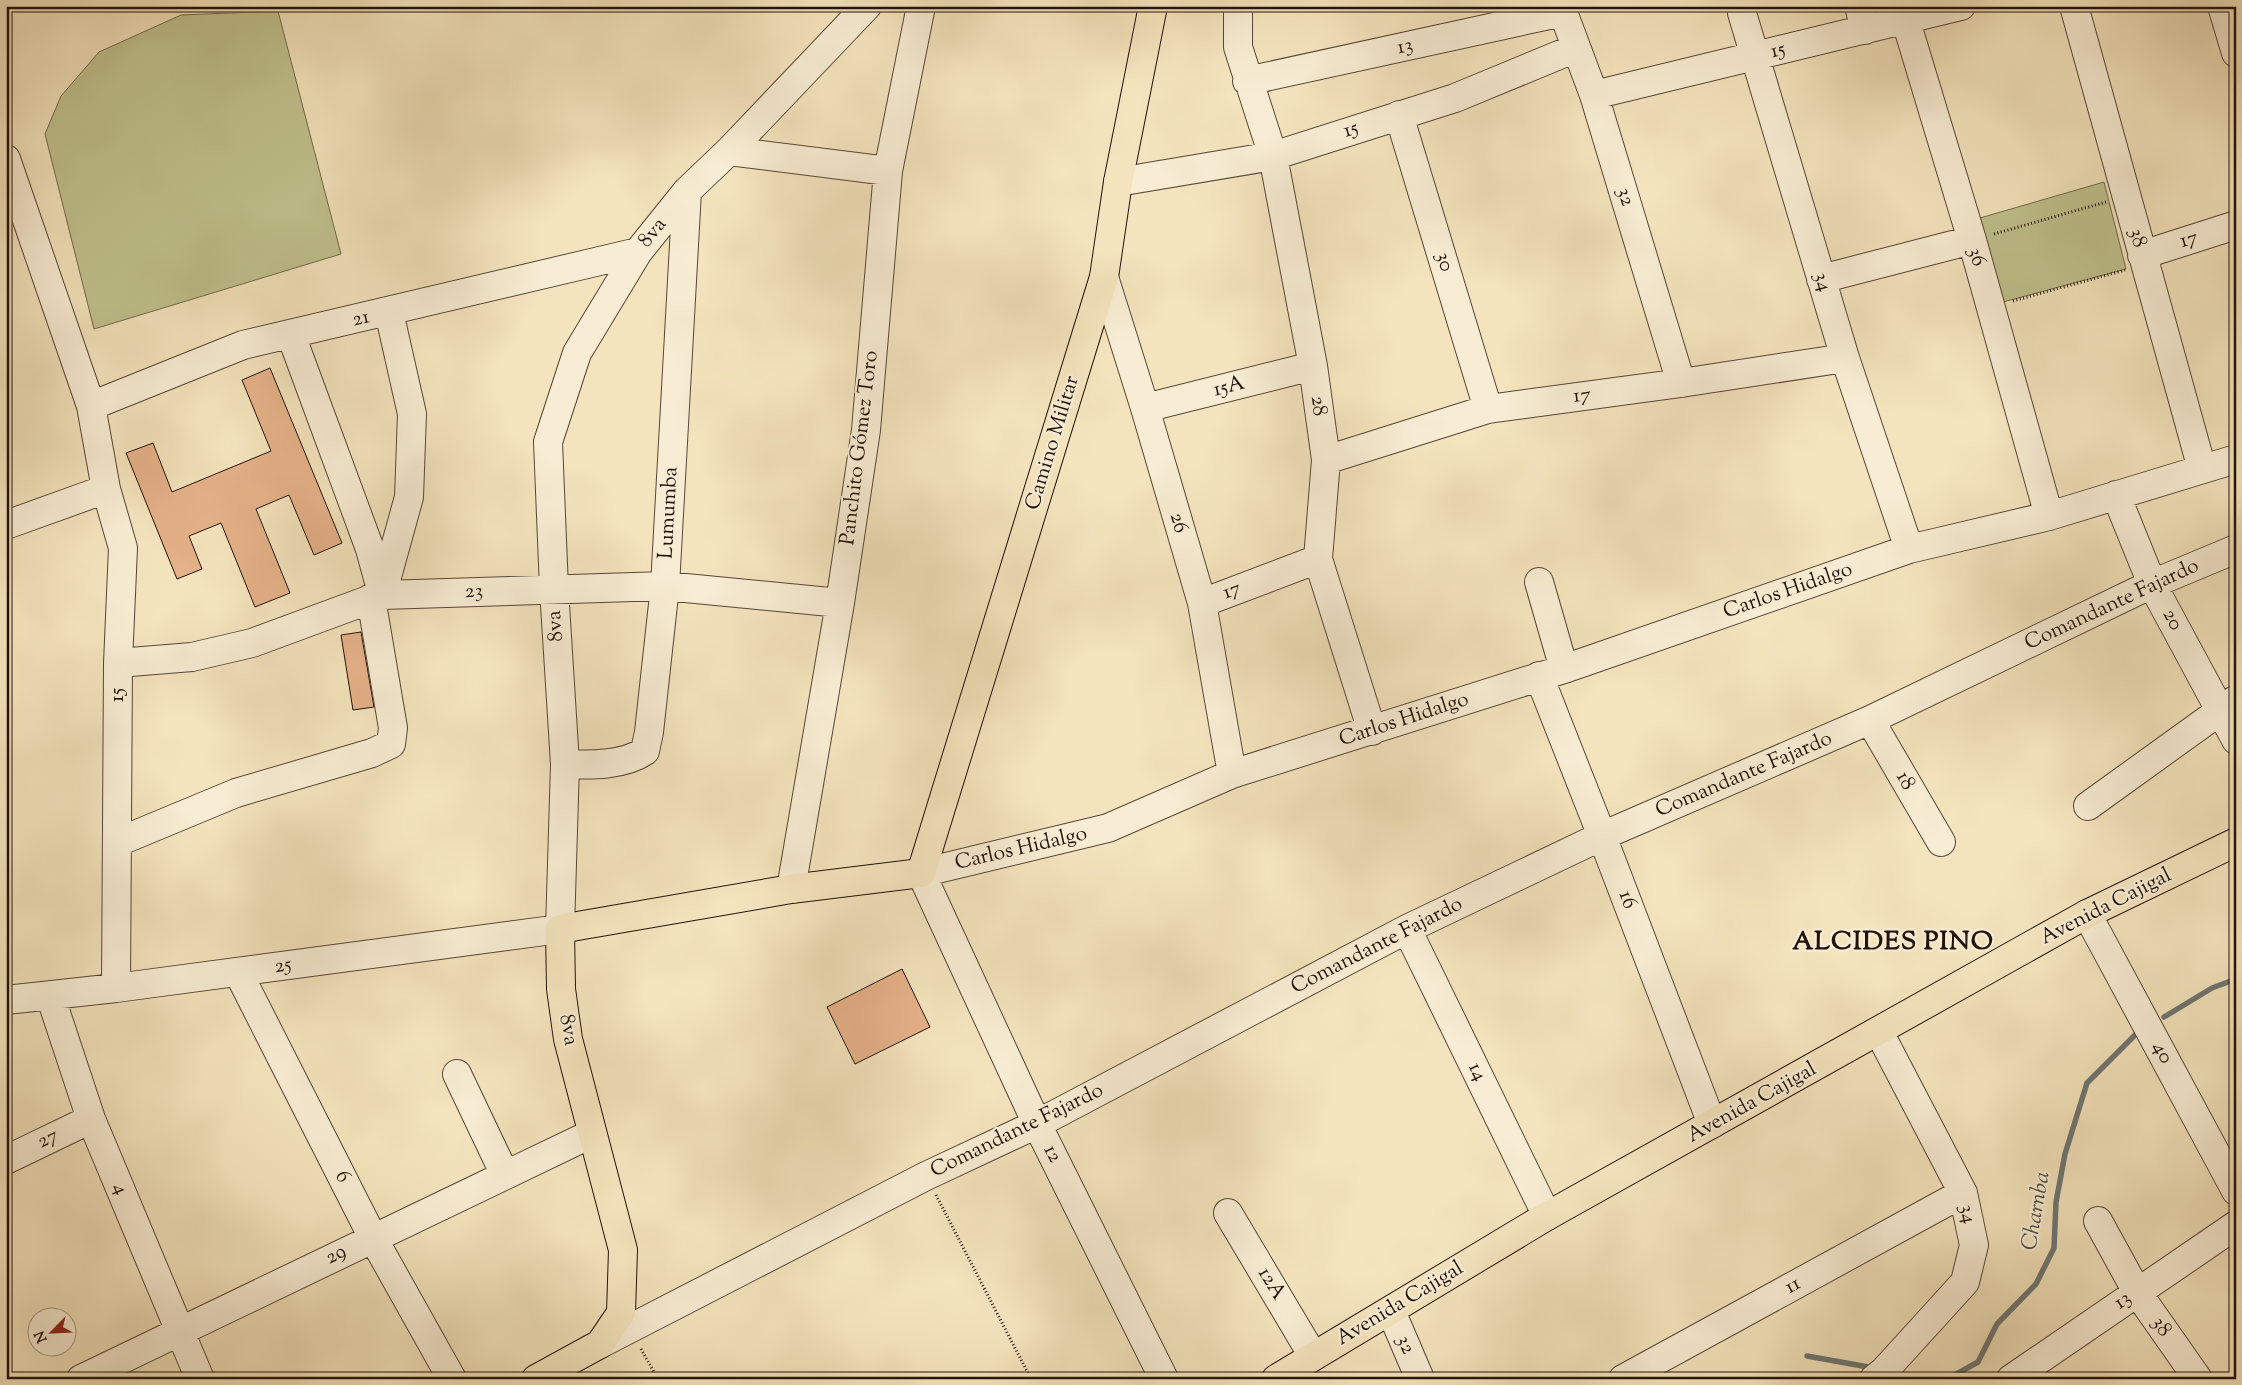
<svg xmlns="http://www.w3.org/2000/svg" width="2242" height="1385" font-family="'Sorts Mill Goudy',serif">
<style>
.green{fill:#c0c28e;stroke:#716a4c}
.lines{fill:none;stroke-linecap:round;stroke-linejoin:round}
.stream{stroke:#6f7775;stroke-width:5.5}
.building{fill:#e6b289;stroke:#22120a}
.minor-casing{stroke:#564637;stroke-width:30}
.major-casing{stroke:#22120a;stroke-width:30}
.path{stroke:#22120a;stroke-width:3;stroke-dasharray:1 2.5;stroke-linecap:butt}
.minor{stroke:#f8edd4;stroke-width:28}
.major{stroke:#f4e4bd;stroke-width:28}
.labels{text-anchor:middle;dominant-baseline:central;stroke-width:4.5;stroke-linejoin:round;paint-order:stroke}
.street-label{font-size:21px;fill:#22120a;stroke:#f8edd4}
.water-label{font-size:22px;font-style:italic;fill:#4f4d48;stroke:#f8edd4}
.district-label{font-size:26px;font-weight:bold;letter-spacing:1px;fill:#22120a;stroke:#f8edd4}
</style>
<rect width="100%" height="100%" fill="#f4e4bd"/>
<filter id="stains"><feTurbulence type="fractalNoise" baseFrequency=".004" numOctaves="4"/><feColorMatrix values="0 0 0 0 .2 0 0 0 0 .09 0 0 0 0 .02 0 0 0 .5 -.17"/></filter>
<radialGradient id="worn" r=".72"><stop offset=".6" stop-color="#630" stop-opacity="0"/><stop offset="1" stop-color="#630" stop-opacity=".3"/></radialGradient>
<path class="green" d="M278,11L341,254L94,329L45,134L61,96L99,52L181,15Z
M2104,182L2126,269L2003,302L1980,218Z"/>
<g class="lines">
<path class="stream" d="M2164,1017L2212,988L2236,979
M1807,1356L1874,1368
M1919,1379L1953,1376L1978,1362L1997,1324L2036,1284L2054,1248L2056,1202L2065,1154L2087,1083L2136,1034"/>
</g>
<path class="building" d="M270,368L342,543L314,555L289,495L256,509L290,593L255,607L221,523L189,536L202,569L177,579L126,453L153,443L172,492L271,451L242,380Z
M361,632L374,707L353,710L341,635Z
M902,969L930,1027L855,1064L827,1007Z"/>
<g class="lines">
<defs>
<path id="minor" d="M1238,6V47L1273,156L1313,366L1326,460L1318,559L1372,731
M1859,6L1865,30
M1888,6L1905,18L1972,240L2049,516
M2074,6L2202,469
M2222,6L2236,53
M1742,13L1845,358L1909,549
M1247,81L1563,12L1594,95L1681,383
M1594,95L1961,6
M1399,115L1488,409
M729,151L888,171
M6,159L91,406L106,489L123,548L118,663L116,988
M1118,182L1273,156L1455,98L1576,48
M2142,255L2236,225
M1104,277L1145,408L1202,603L1232,774
M1821,279L1972,240
M291,335L370,549L382,593
M91,406L243,345L638,252
M1145,408L1313,366
M1326,460L1488,409L1681,383L1845,358
M2116,495L2152,584L2236,740
M6,525L106,489
M1539,582L1564,669
M382,595L409,497L412,414L389,312
M1202,603L1318,559
M118,663L192,657L252,643L382,595L665,586L840,603
M1539,676L1602,836L1712,1124
M1870,720L1941,842
M565,764C591,765 623,766 645,751L649,732L665,586L687,191
M2088,806L2235,700
M118,842L236,793L372,753L391,744L393,728L371,598
M791,889L840,603L866,430L888,171L921,6
M2087,914L2236,1191
M1407,929L1547,1216
M238,972L373,1238L452,1379
M50,995L91,1119L200,1379
M6,1000L116,988L560,929L565,764L554,589L548,442L577,353L638,252L687,191L729,151L867,6
M457,1074L505,1175
M6,1160L91,1119
M1228,1213L1313,1356
M2098,1221L2137,1292L2198,1379
M1391,1311L1420,1379
M600,1344L926,1176L1037,1124L1407,929L1602,836L1870,720L2152,584L2236,549
M81,1379L591,1134
M1164,1379L1037,1124L921,873L1108,828L1232,774L1564,669L1909,549L2049,516L2236,459
M1623,1379L1963,1193
M1874,1379L1884,1371L1965,1282L1974,1245L1963,1193L1879,1032
M2011,1379L2236,1225"/>
<path id="major" d="M536,1379L600,1344L621,1313L623,1250L568,1039L561,989L560,929L791,889L921,873L1104,277L1118,182L1153,6
M1276,1379L1547,1216L2087,914L2236,842"/>
</defs>
<use href="#minor" class="minor-casing"/>
<use href="#major" class="major-casing"/>
<path class="path" d="M1994,234L2106,202
M2013,301L2125,270
M936,1195L1031,1379
M641,1349L658,1379"/>
<use href="#minor" class="minor"/>
<use href="#major" class="major"/>
</g>
<g class="labels">
<g class="street-label">
<text transform="translate(1405 47) rotate(-12)">13</text>
<text transform="translate(1778 51) rotate(-14)">15</text>
<text transform="translate(1351 130) rotate(-18)">15</text>
<text transform="translate(1625 197) rotate(73)">32</text>
<text transform="translate(653 233) rotate(-51)">8va</text>
<text transform="translate(2137 238) rotate(75)">38</text>
<text transform="translate(2189 240) rotate(-17)">17</text>
<text transform="translate(1976 257) rotate(74)">36</text>
<text transform="translate(1444 262) rotate(73)">30</text>
<text transform="translate(1822 282) rotate(73)">34</text>
<text transform="translate(361 319) rotate(-13)">21</text>
<text transform="translate(1229 387) rotate(-14)">15A</text>
<text transform="translate(1582 396) rotate(-7)">17</text>
<text transform="translate(1318 406) rotate(82)">28</text>
<text transform="translate(1053 443) rotate(-73)">Camino Militar</text>
<text transform="translate(860 448) rotate(-83)">Panchito Gómez Toro</text>
<text transform="translate(669 513) rotate(-87)">Lumumba</text>
<text transform="translate(1178 523) rotate(74)">26</text>
<text transform="translate(1232 591) rotate(-20)">17</text>
<text transform="translate(1788 591) rotate(-19)">Carlos Hidalgo</text>
<text transform="translate(474 592) rotate(-2)">23</text>
<text transform="translate(2112 605) rotate(-25)">Comandante Fajardo</text>
<text transform="translate(2172 620) rotate(62)">20</text>
<text transform="translate(556 626) rotate(-94)">8va</text>
<text transform="translate(118 695) rotate(-90)">15</text>
<text transform="translate(1404 720) rotate(-18)">Carlos Hidalgo</text>
<text transform="translate(1744 775) rotate(-23)">Comandante Fajardo</text>
<text transform="translate(1905 781) rotate(60)">18</text>
<text transform="translate(1021 849) rotate(-13)">Carlos Hidalgo</text>
<text transform="translate(1627 900) rotate(69)">16</text>
<text transform="translate(2106 907) rotate(-27)">Avenida Cajigal</text>
<text transform="translate(1377 946) rotate(-27)">Comandante Fajardo</text>
<text transform="translate(283 966) rotate(-8)">25</text>
<text transform="translate(568 1030) rotate(80)">8va</text>
<text transform="translate(2162 1053) rotate(62)">40</text>
<text transform="translate(1477 1072) rotate(64)">14</text>
<text transform="translate(1752 1103) rotate(-29)">Avenida Cajigal</text>
<text transform="translate(1017 1131) rotate(-26)">Comandante Fajardo</text>
<text transform="translate(48 1139) rotate(-26)">27</text>
<text transform="translate(1052 1154) rotate(63)">12</text>
<text transform="translate(342 1177) rotate(63)">6</text>
<text transform="translate(120 1189) rotate(67)">4</text>
<text transform="translate(1967 1214) rotate(78)">34</text>
<text transform="translate(336 1255) rotate(-26)">29</text>
<text transform="translate(1271 1284) rotate(59)">12A</text>
<text transform="translate(1793 1286) rotate(-29)">11</text>
<text transform="translate(2123 1301) rotate(-35)">13</text>
<text transform="translate(1400 1304) rotate(-31)">Avenida Cajigal</text>
<text transform="translate(2161 1327) rotate(55)">38</text>
<text transform="translate(1405 1345) rotate(67)">32</text>
</g>
<g class="water-label">
<text transform="translate(2037 1211) rotate(-80)">Charnba</text>
</g>
<g class="district-label">
<text x="1893" y="942">ALCIDES PINO</text>
</g>
</g>
<rect width="2242" height="1385" fill="none" stroke="#f4e4bd" stroke-width="25"/>
<rect x="8" y="8" width="2227" height="1370" fill="none" stroke="#22120a" stroke-width="2.5"/>
<rect x="12" y="12" width="2217" height="1360" fill="none" stroke="#22120a"/>
<g transform="translate(52 1332) rotate(246)"><circle r="24" fill="#f8edd4" stroke="#a29583"/>
<path d="M0-4L9 19L0 12L-9 19Z" fill="#8f2418"/>
<text y="-8" font-size="14" font-weight="bold" text-anchor="middle" fill="#22120a">N</text>
</g>
<rect width="100%" height="100%" filter="url(#stains)"/>
<rect width="100%" height="100%" fill="url(#worn)"/>
</svg>
